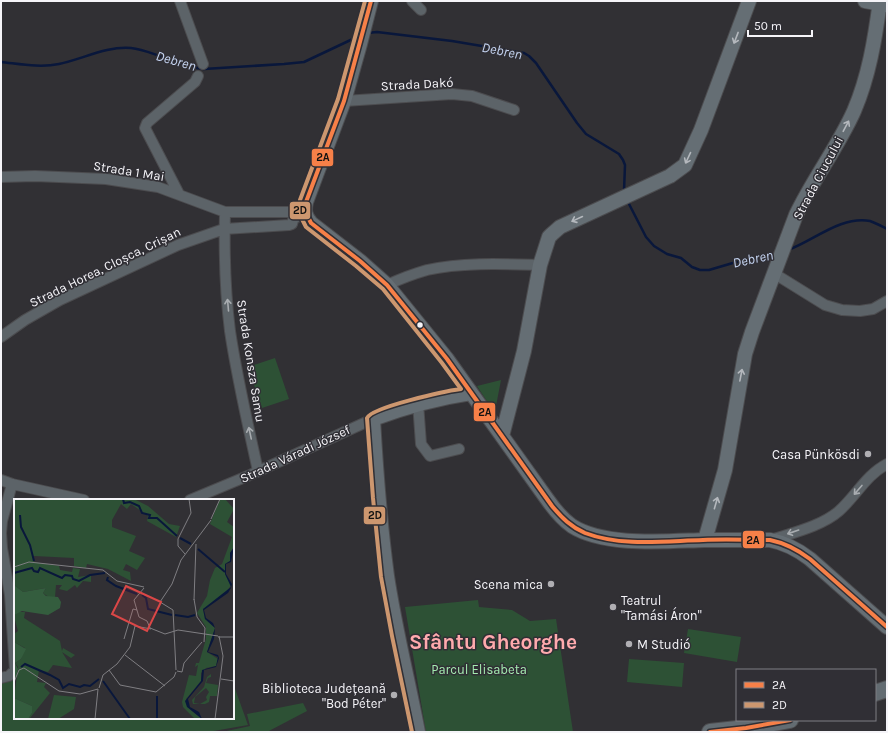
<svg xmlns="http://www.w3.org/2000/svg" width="888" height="733" font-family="Karla,sans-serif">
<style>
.green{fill:#2d5135}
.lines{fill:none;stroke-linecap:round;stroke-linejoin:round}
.stream{stroke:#09173b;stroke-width:2.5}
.street-casing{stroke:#4c4c4f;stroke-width:12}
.secondary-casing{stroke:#4c4c4f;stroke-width:16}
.primary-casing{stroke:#4c4c4f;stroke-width:18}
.street{stroke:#5c6368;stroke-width:10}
.secondary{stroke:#656e74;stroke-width:14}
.primary{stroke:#636c72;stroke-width:16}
.bus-1-casing{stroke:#302f35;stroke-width:7}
.bus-2-casing{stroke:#302f35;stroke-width:7}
.bus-1{stroke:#f78048;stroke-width:4}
.bus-2{stroke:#cd976f;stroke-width:4}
.oneway{stroke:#b4b8bd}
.oneway2{stroke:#a8acb0}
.bus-dot{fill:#f5f4f8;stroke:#302f35;stroke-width:1.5}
.poi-dot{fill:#b0afb3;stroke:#302f35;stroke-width:1.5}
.labels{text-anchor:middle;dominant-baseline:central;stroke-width:3;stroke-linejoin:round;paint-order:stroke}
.street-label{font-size:13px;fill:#f5f4f8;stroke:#302f35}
.poi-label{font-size:13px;fill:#f5f4f8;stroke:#302f35;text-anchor:end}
.park-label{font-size:13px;fill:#a4ecb0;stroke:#302f35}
.water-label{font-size:14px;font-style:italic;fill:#c5d4f1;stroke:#302f35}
.town-label{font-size:21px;font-weight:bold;fill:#ffaaad;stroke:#302f35}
.inset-river{fill:none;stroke:#09173b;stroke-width:2}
.inset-road{fill:none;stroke:#7f7e82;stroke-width:1}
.view{fill:#db4747;fill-opacity:0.15;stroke:#db4747;stroke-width:2}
.inset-edge{fill:none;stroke:#f5f4f8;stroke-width:2}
.line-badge{stroke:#302f35;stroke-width:1.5}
.pale-badge-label{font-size:11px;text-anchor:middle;font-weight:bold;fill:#111}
</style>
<rect width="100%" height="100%" fill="#313034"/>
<path class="green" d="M275,358L289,399L262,408L248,367Z
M501,380L496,406H490L477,386Z
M478,600L479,607L512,610L530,621L556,619L573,732H426L405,607Z
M688,629L741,637L737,662L684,653Z
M629,659L684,663L682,687L627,682Z
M15,680V718H233V683L248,725L208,732H1V684Z
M303,703L307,711L267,732H222L250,726L247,714Z"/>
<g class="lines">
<path class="stream" d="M367,33L377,32L452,41L524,53L529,56L536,63L577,123L586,134L619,154L623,160L625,165L624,191
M1,62C20,64 40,68 59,64C83,59 106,46 131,48C141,49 151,53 160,56C174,62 189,67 204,69L284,64L304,62L357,37
M628,202L646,237L654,246L667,254L681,258L692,267L700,270H709L743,260L774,256
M788,250C815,240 840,216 870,221C876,223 881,226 887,229"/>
<defs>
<path id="street" d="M180,1L203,64
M412,1L421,10
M344,101L452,94L472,96L514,110
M1,177L35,176L106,179L158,187L225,212H291L294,217
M179,194L145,128L147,123L195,82L198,76
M225,212C224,251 225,291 230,331C237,378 248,425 258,471
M775,274L825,305L842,310L860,311L873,309L887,301
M387,285C400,279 413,274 427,270C462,262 505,264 540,265
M1,337L25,320L60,300L178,245L224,229L289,225L292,224L294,217L306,216
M418,403L421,444L430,456L459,449
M1,480L12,484L84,500
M190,500L250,475L373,419
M771,540C792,533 822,526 839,511C856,496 866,475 887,464
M1,678L9,676L15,670L10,595L2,548L1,533L2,521L12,484"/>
<path id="secondary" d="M371,1L360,44L344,101L306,202C304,211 305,216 311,223L360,261L387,285L447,359L547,499C554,509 562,519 572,526C605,547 667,541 705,540C727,540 748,540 770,540C786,543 797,549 810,559L887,627
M865,1L887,5
M502,436L524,351L540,265L549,237L552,234L560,227L670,176L685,165L701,130L749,1
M705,540L725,470L745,354L752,332L796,215C813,179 838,147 854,111C869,76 875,39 880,1
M418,732C408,680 395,629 387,576C380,524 376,471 373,419C405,407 437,398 471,393"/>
<path id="primary" d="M875,693L887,689
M710,732L746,728L790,720"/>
</defs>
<use href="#street" class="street-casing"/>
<use href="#secondary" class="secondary-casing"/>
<use href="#primary" class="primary-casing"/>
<use href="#street" class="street"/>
<use href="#secondary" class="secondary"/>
<use href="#primary" class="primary"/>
<defs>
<path id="bus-1" d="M371,1L344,101L306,202V213L311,223L360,261L387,285L447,359L552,506C562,518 571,527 585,533C622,547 665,541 703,540C725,539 748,540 770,540C785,543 798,550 810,559L887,627
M710,732L746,728L790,720"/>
<path id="bus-2" d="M365,1L338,99L300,200V215L306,227L356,266L383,289L442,363L461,389C446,391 372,407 367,418L373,498L381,577L392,636L412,732"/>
</defs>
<use href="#bus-1" class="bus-1-casing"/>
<use href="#bus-2" class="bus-2-casing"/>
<use href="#bus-1" class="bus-1"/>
<use href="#bus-2" class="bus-2"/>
</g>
<defs><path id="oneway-shaft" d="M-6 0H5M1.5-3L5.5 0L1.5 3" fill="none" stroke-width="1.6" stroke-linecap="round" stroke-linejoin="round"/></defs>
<g class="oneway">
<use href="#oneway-shaft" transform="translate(736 38) rotate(111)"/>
<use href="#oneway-shaft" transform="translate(846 126) rotate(-62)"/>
<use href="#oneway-shaft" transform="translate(688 158) rotate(115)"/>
<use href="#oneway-shaft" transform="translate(577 219) rotate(155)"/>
<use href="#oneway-shaft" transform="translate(741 375) rotate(-79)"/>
<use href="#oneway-shaft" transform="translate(716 503) rotate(-74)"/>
</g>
<g class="oneway2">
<use href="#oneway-shaft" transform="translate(228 305) rotate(-95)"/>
<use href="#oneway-shaft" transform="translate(250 433) rotate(-102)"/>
<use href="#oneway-shaft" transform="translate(858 490) rotate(131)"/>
<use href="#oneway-shaft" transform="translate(793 532) rotate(161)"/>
</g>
<circle class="bus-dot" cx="420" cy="325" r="3.5"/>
<g class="poi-dot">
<circle cx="868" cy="454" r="4"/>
<circle cx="551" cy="584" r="4"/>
<circle cx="613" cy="607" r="4"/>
<circle cx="629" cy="644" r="4"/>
<circle cx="394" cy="695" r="4"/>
</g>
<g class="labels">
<g class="street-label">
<text transform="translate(417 84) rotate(-3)">Strada Dakó</text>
<text transform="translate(129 171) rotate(9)">Strada 1 Mai</text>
<text transform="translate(818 178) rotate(-62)">Strada Ciucului</text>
<text transform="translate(105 267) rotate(-26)">Strada Horea, Cloșca, Crișan</text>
<text transform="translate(251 361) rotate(81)">Strada Konsza Samu</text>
<text transform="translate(295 454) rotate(-25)">Strada Váradi József</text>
</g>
<g class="poi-label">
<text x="860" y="454">Casa Pünkösdi</text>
<text x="543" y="584">Scena mica</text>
<text x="621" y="600" text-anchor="start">Teatrul<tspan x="621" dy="15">"Tamási Áron"</tspan></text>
<text x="637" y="644" text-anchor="start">M Studió</text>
<text x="386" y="688">Biblioteca Județeană<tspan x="386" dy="15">"Bod Péter"</tspan></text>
</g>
<g class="park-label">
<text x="479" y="669">Parcul Elisabeta</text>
</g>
<g class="water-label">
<text transform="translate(502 51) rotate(11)">Debren</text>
<text transform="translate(176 61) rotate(16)">Debren</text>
<text transform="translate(753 259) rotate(-12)">Debren</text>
</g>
<g class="town-label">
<text x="493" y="642">Sfântu Gheorghe</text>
</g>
</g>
<g transform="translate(14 499)">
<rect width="220" height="220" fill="#313034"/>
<path d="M0,0H120L134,7L155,25L166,27L162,38L133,22L134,17L120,7L117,5L113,10L107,5L98,21V28L122,37L115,52L131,59L123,71L112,65L109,71L116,73L117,82L94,70L73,65L72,69L60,67V59L20,57V63L45,67L46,71L58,73L59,69L66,70L64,78L77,76V83L69,82L63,89L61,86L53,92L45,90L48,86H42L41,98L36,99L29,94L32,89L9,93L0,86ZM206,0H211L220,10L213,23L220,28V48L216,54V62L211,65V75L217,86L211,95L189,110L191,120L201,129L193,153L204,160L202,167L192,169L187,174V182L172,200L178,212L188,220H181L169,208L168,203L175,176L182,177L184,166L181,168L182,164H185L192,140V128L183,114L193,97L196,81L201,69L208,65L218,38L196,25ZM2,113H11L10,119L46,142L48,152L49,149L61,156L57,159L48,153L58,169L39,166L34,173L25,171L23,183L32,184L30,188L36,194L16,219L19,220H14L18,214V207L0,199L4,168L1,164L7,160L11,149L0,143V135L4,132L0,118ZM197,175V178L194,179L192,184L204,186L203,197H196L195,203L191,205H179L178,201L190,188L193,178ZM192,189L195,193L192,198L193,201L186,205L180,204L181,198ZM40,196L62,198L60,210L44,220H34Z" fill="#2d5135" fill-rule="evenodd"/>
<path d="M0,86L9,93L32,89L29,94L32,97L44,98L47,103L46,109L34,116L8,112L0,116ZM0,143L12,150L7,160L1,164L4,170L0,186ZM0,199L18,207V214L14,220H0Z" fill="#345d3e"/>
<path d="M220,48L217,63L212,65V75L218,85L217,89L214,94L190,111L192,119L199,124L201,129L200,140L194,153L204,156L205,159L202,168L190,171L189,182L174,200L176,208L185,213L188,220L173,208L171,202L187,182L188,171L202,167L204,158L193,153L201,129L191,120L189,110L217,88L211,75V65L216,62V54Z" fill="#09173b"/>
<path class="inset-river" d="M109,0L110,4L116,3L125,7L128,14L136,16L135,19H143L163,37M6,16L7,28L16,46L20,62M166,39L177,45M184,50L211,73M0,74L18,69L20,72L24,73L26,69L48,79L51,76L58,77L59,80L65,82L76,76L91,74M94,78L93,81L102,87L123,95M128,96L132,99L134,110L158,116M161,116L174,118L181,116M7,168L11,165L36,176L45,181L49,189L55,185L66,188L70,186L76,187L85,180M89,182L116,220M143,197V220"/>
<path class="inset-road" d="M197,20L206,0M171,55L164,47V40L177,14L175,0M0,68L15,63L89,71L103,82L130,88M130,89L120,101L125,118L133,122L136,129L151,135L164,131L204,137M180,100L183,118L191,129L190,143M180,101L182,45M204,138H219M110,140L119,110L123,111M111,156L151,187M95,171L106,186L142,193L160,178L162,173M162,171L159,111L146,103L158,85L167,61L197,21M163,172L168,173L170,164L188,143M207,180L220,182M0,183L5,171L10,169L45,192L66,195L84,190M85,189L89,176L103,165L116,148L121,127L137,130M81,220L84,190M201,220L209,157L205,137"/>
<path class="view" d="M112,87L147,103L133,132L98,115Z"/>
<rect width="220" height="220" class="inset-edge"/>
</g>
<g class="line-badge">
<rect x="311" y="148" width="23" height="19" rx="4" fill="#f78048"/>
<rect x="289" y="201" width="22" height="19" rx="4" fill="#cd976f"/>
<rect x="473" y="402" width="23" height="20" rx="4" fill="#f78048"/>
<rect x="363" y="506" width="23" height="19" rx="4" fill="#cd976f"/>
<rect x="742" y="530" width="23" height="19" rx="4" fill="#f78048"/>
</g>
<g class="pale-badge-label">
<text x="323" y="161">2A</text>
<text x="300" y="214">2D</text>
<text x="485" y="416">2A</text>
<text x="375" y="519">2D</text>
<text x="753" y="544">2A</text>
</g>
<rect width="888" height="733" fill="none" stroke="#f5f4f8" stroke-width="4"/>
<rect x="736" y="669" width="140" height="52" fill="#302f35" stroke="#7f7e83"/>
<rect x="744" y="682" width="20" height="6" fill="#f78048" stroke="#7f7e83"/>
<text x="772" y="689" font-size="12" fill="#f5f4f8">2A</text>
<rect x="744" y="702" width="20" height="6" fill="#cd976f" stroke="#7f7e83"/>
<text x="772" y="709" font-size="12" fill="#f5f4f8">2D</text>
<path d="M748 30v6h64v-6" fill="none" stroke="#f5f4f8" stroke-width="2"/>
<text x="754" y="30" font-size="12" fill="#f5f4f8" stroke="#302f35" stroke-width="3" paint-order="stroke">50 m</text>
</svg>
